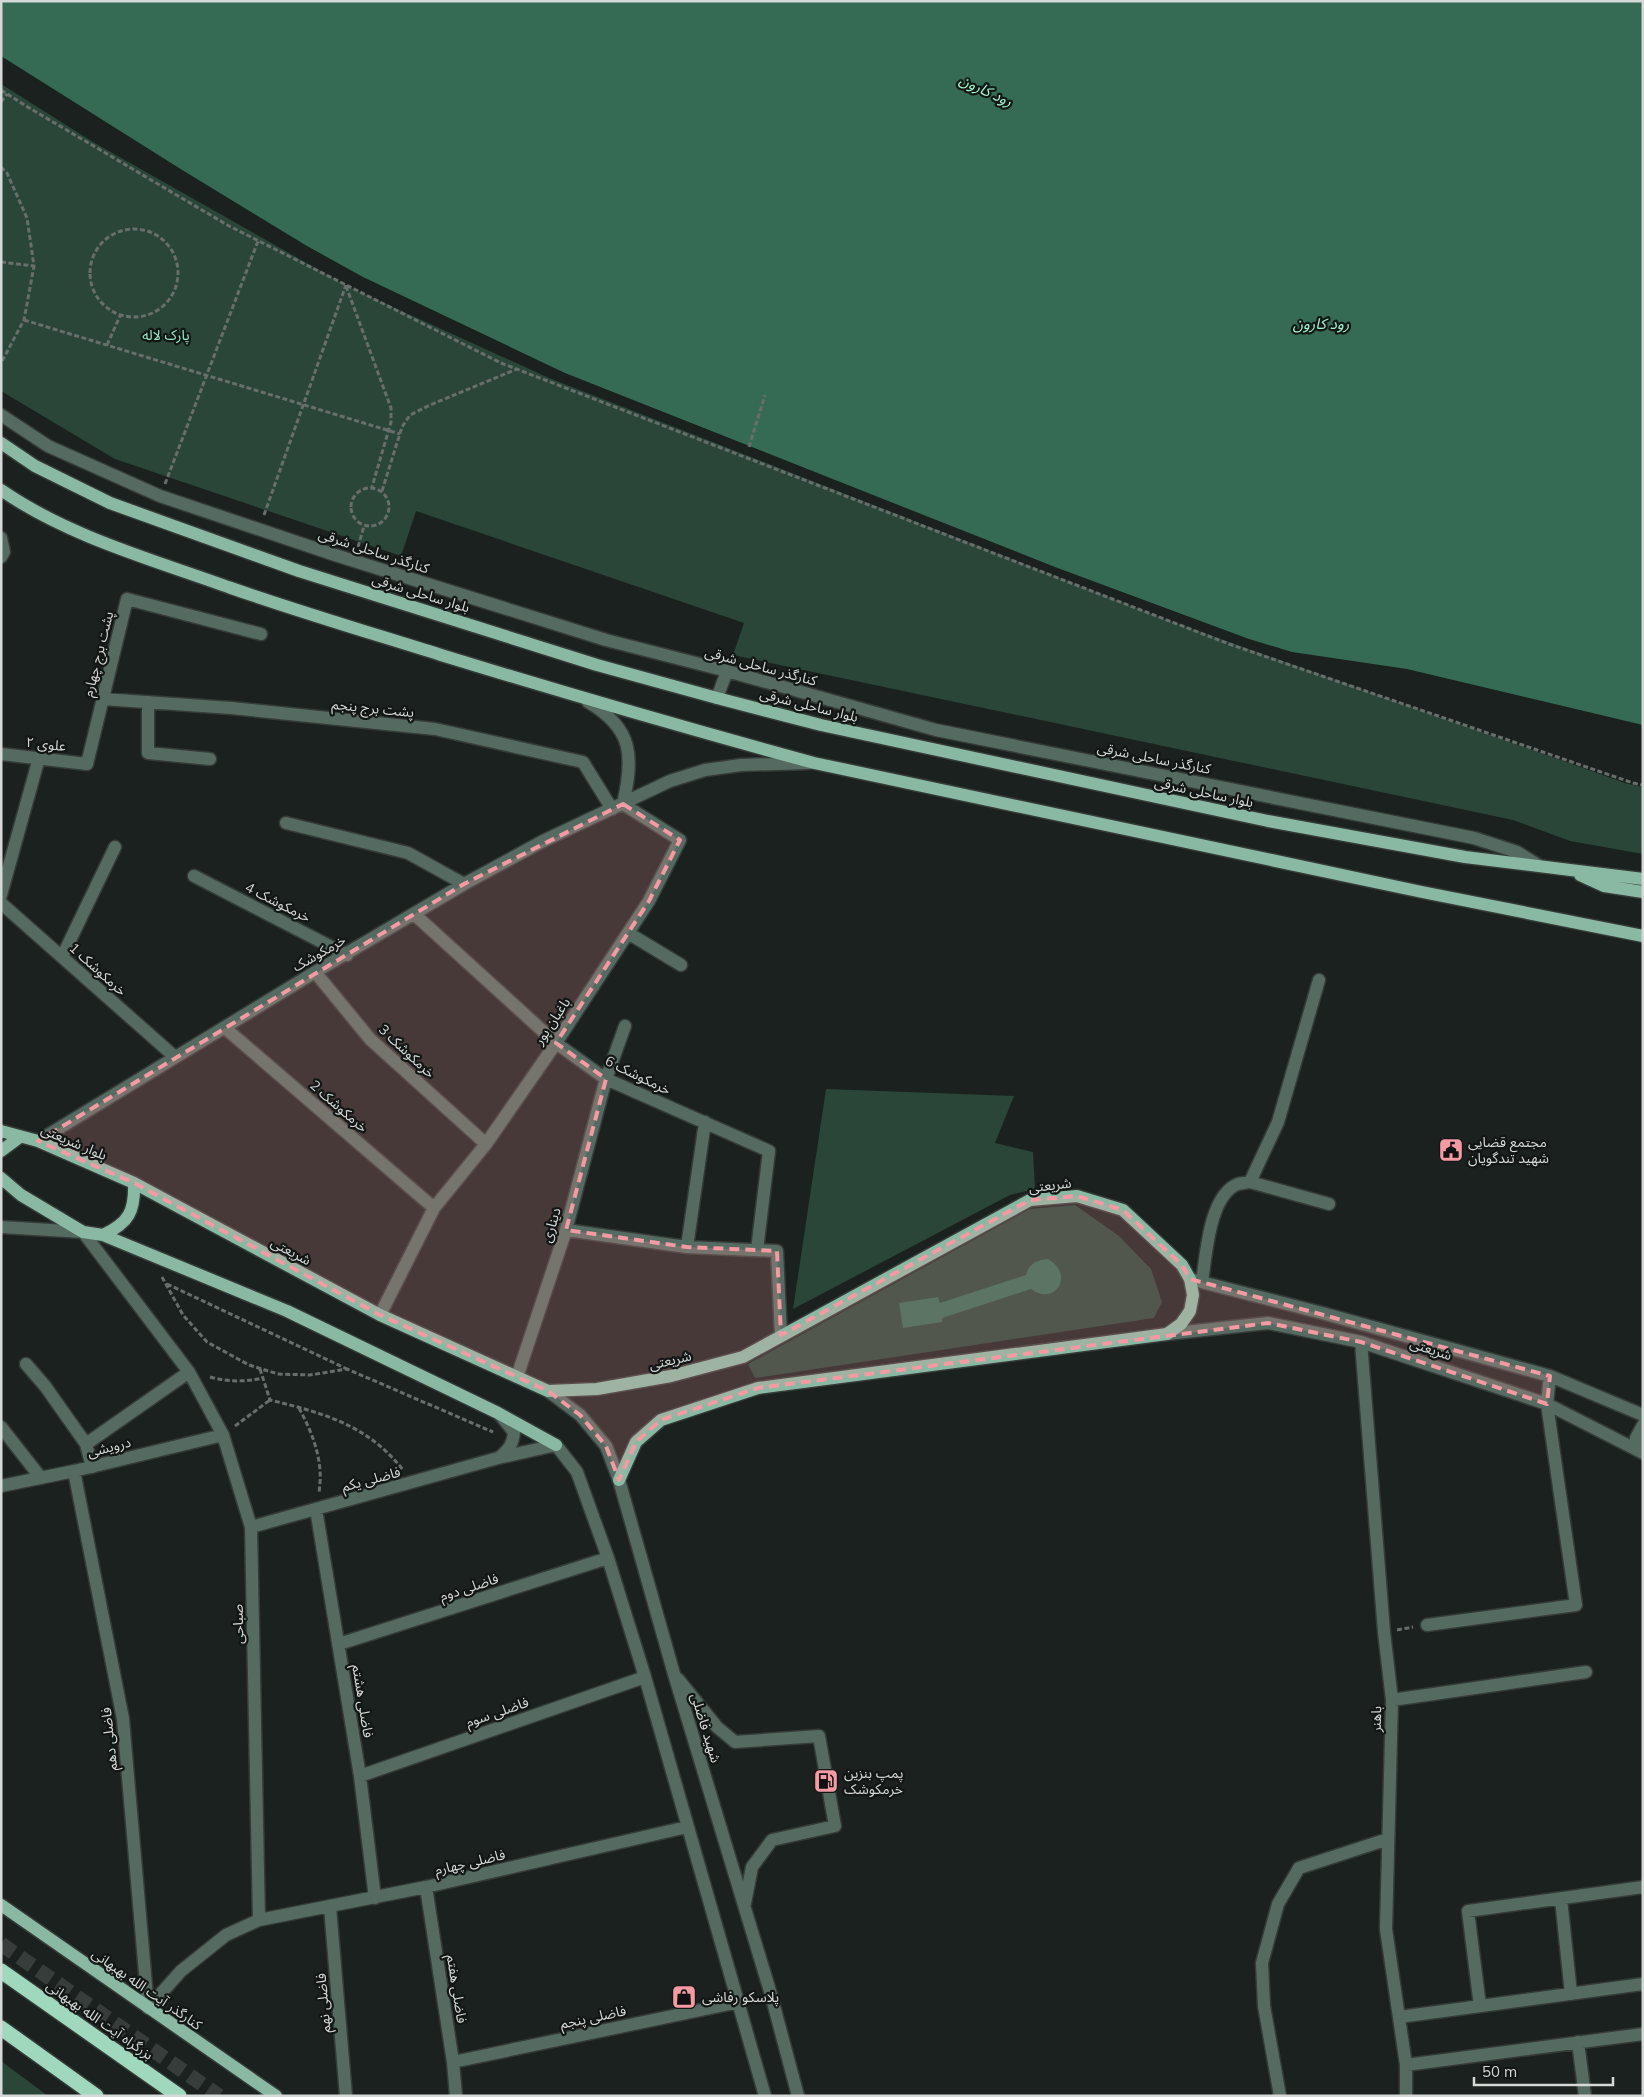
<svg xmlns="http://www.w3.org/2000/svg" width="1644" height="2097" font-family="Mulish,'Noto Sans Arabic',sans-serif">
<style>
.green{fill:#294639}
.water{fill:#356b54}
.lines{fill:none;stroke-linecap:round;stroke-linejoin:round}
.highway-tunnel{stroke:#373d3a;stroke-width:15;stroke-dasharray:15 8;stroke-linecap:butt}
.minor-casing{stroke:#353b38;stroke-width:15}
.major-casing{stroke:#353b38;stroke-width:15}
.highway-casing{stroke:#353b38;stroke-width:18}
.path{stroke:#686e6b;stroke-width:3;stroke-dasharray:5 2.5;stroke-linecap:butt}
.minor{stroke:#556b61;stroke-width:12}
.major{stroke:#8ab9a3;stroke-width:12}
.highway{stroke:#9fd8bd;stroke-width:15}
.marked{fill:#f49aa2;fill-opacity:0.2;stroke:#f49aa2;stroke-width:4;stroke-dasharray:10 6;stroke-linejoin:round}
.labels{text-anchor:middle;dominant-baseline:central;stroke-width:4.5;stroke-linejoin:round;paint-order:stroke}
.park-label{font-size:14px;fill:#96ecc5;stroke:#121715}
.street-label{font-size:14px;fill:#d5d9d7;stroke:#121715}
.poi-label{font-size:14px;fill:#d5d9d7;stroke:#121715;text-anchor:start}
.water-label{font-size:15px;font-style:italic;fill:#a0f5ce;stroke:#121715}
</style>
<rect width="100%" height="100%" fill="#1b211e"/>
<path class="green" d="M1,84L93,142L349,287L549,378L1165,619L1628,784L1643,787V854L1570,841L1513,820L733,655L744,623L416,511L401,556L115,459L1,391Z
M826,1089L1014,1096L995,1143L1033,1152L1035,1189L1010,1195L793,1309Z
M1075,1205L1119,1236L1151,1269L1162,1302L1154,1318L755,1378L748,1364L1030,1209Z
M1,2061L48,2096H1Z"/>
<path class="water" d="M1,1H1643V725L1407,669L1292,652L1249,639L1055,567L565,373L363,277L307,246L179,168L1,56Z
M1048,1259C1076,1275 1054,1307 1031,1289L942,1318V1322L903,1328L899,1303L938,1297L940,1303L1026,1275C1029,1264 1036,1260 1048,1259Z"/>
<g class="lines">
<path class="highway-tunnel" d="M1,1944L219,2096"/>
<defs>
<path id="minor" d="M1,415L48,446L160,496L335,555L606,640L727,671L936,730L1474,838L1517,852L1538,865
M1,538L4,552L1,557
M717,698L727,671
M103,699L231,708L435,729L583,762L612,809
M148,702V753L210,759
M588,702C633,728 634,756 623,804
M1,754L87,764L127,599L261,634
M286,823L408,853L464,884
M194,876L347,955
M1,895L39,758
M1,903L175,1057
M414,914L556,1043L606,1079L769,1151L757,1250
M628,933L681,965
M62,957L115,847
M315,972L370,1039L486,1144
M225,1028L434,1208
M38,1141L315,972L464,884L543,841L670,781L705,770L741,765L809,763
M1250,1182L1329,1204
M1,1227L83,1232L189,1372L223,1435L251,1527L259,1920L226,1935L181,1971L148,2008
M566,1230L687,1247L777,1251L781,1335
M687,1247L705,1122
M1190,1279L1326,1314L1550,1376L1643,1415
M1202,1282C1206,1256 1209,1195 1238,1184C1241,1183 1246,1183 1250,1182L1278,1122L1319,980
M380,1315L434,1208L486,1144L556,1043L649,901L680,840L623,804
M1167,1334L1268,1323L1361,1342L1547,1404L1643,1453
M1361,1342L1384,1632L1392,1700L1386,1929L1406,2065V2096
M26,1364L45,1386L86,1444L189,1372
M517,1377L566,1230L606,1079L625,1026
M548,1391L580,1415L606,1446L619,1480L674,1674L770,1991L798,2096
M1,1427L41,1478
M86,1444L92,1467
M1638,1449L1636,1438L1643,1425
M500,1457C509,1449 513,1444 514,1432L500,1415
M74,1471L123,1719L148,2008
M1,1486L74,1471L223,1435
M316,1509L360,1776L375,1898
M251,1527L498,1458L556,1445L577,1472L608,1558L645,1677L765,2096
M1427,1625L1576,1605L1547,1404L1550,1376
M339,1644L608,1558
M678,1679L717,1727L735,1742L819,1736L835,1826L772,1840L752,1867L745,1903
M1392,1700L1586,1672
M360,1776L645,1677
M426,1887L453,2062L456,2096
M1561,1899L1571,1994
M330,1907L346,2096
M259,1920L426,1887L687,1827
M1480,2006L1468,1911L1643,1887
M1399,2017L1643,1984
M1578,2042L1585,2096
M453,2062L739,2002
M1406,2065L1643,2034
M1280,2096L1264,2006L1262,1963L1278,1904L1299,1868L1388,1839"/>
<path id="major" d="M1,443L35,466L110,503L299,571L597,665L717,698L821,725L1268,821L1465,857L1643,879
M1,490C69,537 154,560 231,588C300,612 371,633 441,655C565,693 689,729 814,763L1422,892L1643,936
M1580,875L1604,886L1643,892
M1,1131L38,1141L134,1183L380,1315L548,1391L597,1389L671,1376L743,1357L1030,1200L1077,1196L1123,1210L1182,1265L1190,1279L1193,1295L1190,1311L1181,1324L1167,1334L758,1388L661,1420L636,1442L619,1480
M1,1151L20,1137
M1,1178L21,1195L83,1232L103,1235L287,1311L498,1413L556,1445
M103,1235C129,1223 135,1211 134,1183
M1,1905L276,2096"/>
<path id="highway" d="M1,1971L179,2096
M1,2028L96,2096"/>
</defs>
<use href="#minor" class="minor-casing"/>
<use href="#major" class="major-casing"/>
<use href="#highway" class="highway-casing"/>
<path class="path" d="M1,90L26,106L229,226L501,363L1229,644L1633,783L1643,785
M1,102L7,94
M1,167L7,173L27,218L34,266L24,320L1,363
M90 273a44 44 0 1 1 88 0a44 44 0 1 1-88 0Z
M1,262L34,266
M346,286L391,408V422L372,487
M24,320L400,434
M107,345L120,316
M749,447L765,395
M165,484L258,241
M351 507a19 19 0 1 1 38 0a19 19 0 1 1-38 0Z
M382,491L402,427L410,415L430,405L517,369
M264,515L346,285
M358,547L364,526
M162,1277L183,1315L207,1342L249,1365L278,1374L310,1375L347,1369L493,1432
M167,1284L347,1369
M260,1369L270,1400C323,1413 368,1425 403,1470
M210,1377C229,1382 244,1382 263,1378
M299,1408C313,1434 324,1462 319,1492
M235,1426L270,1400
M1397,1630L1413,1627"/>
<use href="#minor" class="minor"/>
<use href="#major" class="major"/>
<use href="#highway" class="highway"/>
</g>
<path class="marked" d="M623,804L680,840L649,901L556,1043L606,1079L566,1230L687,1247L777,1251L781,1335L1030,1200L1077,1196L1123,1210L1182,1265L1190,1279L1550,1376L1547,1404L1361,1342L1268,1323L758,1388L661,1420L636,1442L619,1480L606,1446L580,1415L548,1391L380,1315L134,1183L38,1141L464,884Z"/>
<defs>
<symbol id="civic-square" viewBox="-11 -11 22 22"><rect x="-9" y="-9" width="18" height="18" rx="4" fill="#f49aa2" stroke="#121715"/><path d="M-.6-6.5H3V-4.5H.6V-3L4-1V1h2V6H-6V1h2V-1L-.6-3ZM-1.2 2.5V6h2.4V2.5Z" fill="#111"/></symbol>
<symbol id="fuel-square" viewBox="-11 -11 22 22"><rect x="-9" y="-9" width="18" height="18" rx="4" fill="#f49aa2" stroke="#121715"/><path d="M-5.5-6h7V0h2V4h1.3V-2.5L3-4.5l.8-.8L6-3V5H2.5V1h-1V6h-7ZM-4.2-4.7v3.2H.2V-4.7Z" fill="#111"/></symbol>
<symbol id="shop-square" viewBox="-11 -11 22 22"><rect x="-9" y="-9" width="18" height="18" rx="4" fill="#f49aa2" stroke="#121715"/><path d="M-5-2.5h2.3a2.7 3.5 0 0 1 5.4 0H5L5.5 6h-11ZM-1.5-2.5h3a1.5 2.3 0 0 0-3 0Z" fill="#111"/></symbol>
</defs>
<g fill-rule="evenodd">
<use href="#civic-square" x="1437" y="1136" width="28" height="28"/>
<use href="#fuel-square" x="812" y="1767" width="28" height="28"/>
<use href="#shop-square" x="670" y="1983" width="28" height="28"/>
</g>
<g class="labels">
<g class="park-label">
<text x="166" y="335">پارک لاله</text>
</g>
<g class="street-label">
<text transform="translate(374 551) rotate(18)">کنارگذر ساحلی شرقی</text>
<text transform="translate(421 593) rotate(17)">بلوار ساحلی شرقی</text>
<text transform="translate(98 654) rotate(-76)">پشت برج چهارم</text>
<text transform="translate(761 666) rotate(15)">کنارگذر ساحلی شرقی</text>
<text transform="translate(809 705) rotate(14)">بلوار ساحلی شرقی</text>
<text transform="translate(373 708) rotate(6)">پشت برج پنجم</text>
<text transform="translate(46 744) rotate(6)">علوی ۲</text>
<text transform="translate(1154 758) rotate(11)">کنارگذر ساحلی شرقی</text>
<text transform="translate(1204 792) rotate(12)">بلوار ساحلی شرقی</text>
<text transform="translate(278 902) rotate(27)">خرمکوشک 4</text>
<text transform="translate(319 953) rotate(-30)">خرمکوشک</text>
<text transform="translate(98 969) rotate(42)">خرمکوشک 1</text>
<text transform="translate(552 1021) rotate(-56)">باغبان پور</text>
<text transform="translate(407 1051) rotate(43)">خرمکوشک 3</text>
<text transform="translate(638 1075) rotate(26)">خرمکوشک 6</text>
<text transform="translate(339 1106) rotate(41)">خرمکوشک 2</text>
<text transform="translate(74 1142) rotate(23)">بلوار شریعتی</text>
<text transform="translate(1050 1185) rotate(-7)">شریعتی</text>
<text transform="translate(551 1225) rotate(-73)">دیناری</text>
<text transform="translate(291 1251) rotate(28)">شریعتی</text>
<text transform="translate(1431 1349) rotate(18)">شریعتی</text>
<text transform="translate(670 1360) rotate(-13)">شریعتی</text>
<text transform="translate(109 1447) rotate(-14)">درویشی</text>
<text transform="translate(371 1479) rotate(-15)">فاضلی یکم</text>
<text transform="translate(469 1587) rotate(-18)">فاضلی دوم</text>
<text transform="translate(238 1624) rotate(-91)">صباحی</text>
<text transform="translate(363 1701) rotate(81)">فاضلی هشتم</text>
<text transform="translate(497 1712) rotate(-19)">فاضلی سوم</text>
<text transform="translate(1376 1719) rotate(-89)">باهنر</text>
<text transform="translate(706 1728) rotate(73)">شهید فاضلی</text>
<text transform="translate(109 1739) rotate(-96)">فاضلی دهم</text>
<text transform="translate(470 1862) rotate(-13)">فاضلی چهارم</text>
<text transform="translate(147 1989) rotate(35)">کنارگذر آیت الله بهبهانی</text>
<text transform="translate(457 1989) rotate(81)">فاضلی هفتم</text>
<text transform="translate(323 2003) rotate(-95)">فاضلی نهم</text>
<text transform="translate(593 2017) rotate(-12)">فاضلی پنجم</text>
<text transform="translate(100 2020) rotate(35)">بزرگراه آیت الله بهبهانی</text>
</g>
<g class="poi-label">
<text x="1468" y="1142">مجتمع قضایی<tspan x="1468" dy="16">شهید تندگویان</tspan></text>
<text x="844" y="1773">پمپ بنزین<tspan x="844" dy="16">خرمکوشک</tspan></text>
<text x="702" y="1997">پلاسکو رفاشی</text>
</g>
<g class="water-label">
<text transform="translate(986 90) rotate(25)">رود کارون</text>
<text x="1321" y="323">رود کارون</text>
</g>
</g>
<rect width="1644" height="2097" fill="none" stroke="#d5d9d7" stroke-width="5"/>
<path d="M1474 2077v8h139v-8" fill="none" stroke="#d5d9d7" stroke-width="2.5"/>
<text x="1482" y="2077" font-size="15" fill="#d5d9d7" stroke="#121715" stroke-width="4" paint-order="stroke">50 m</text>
</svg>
